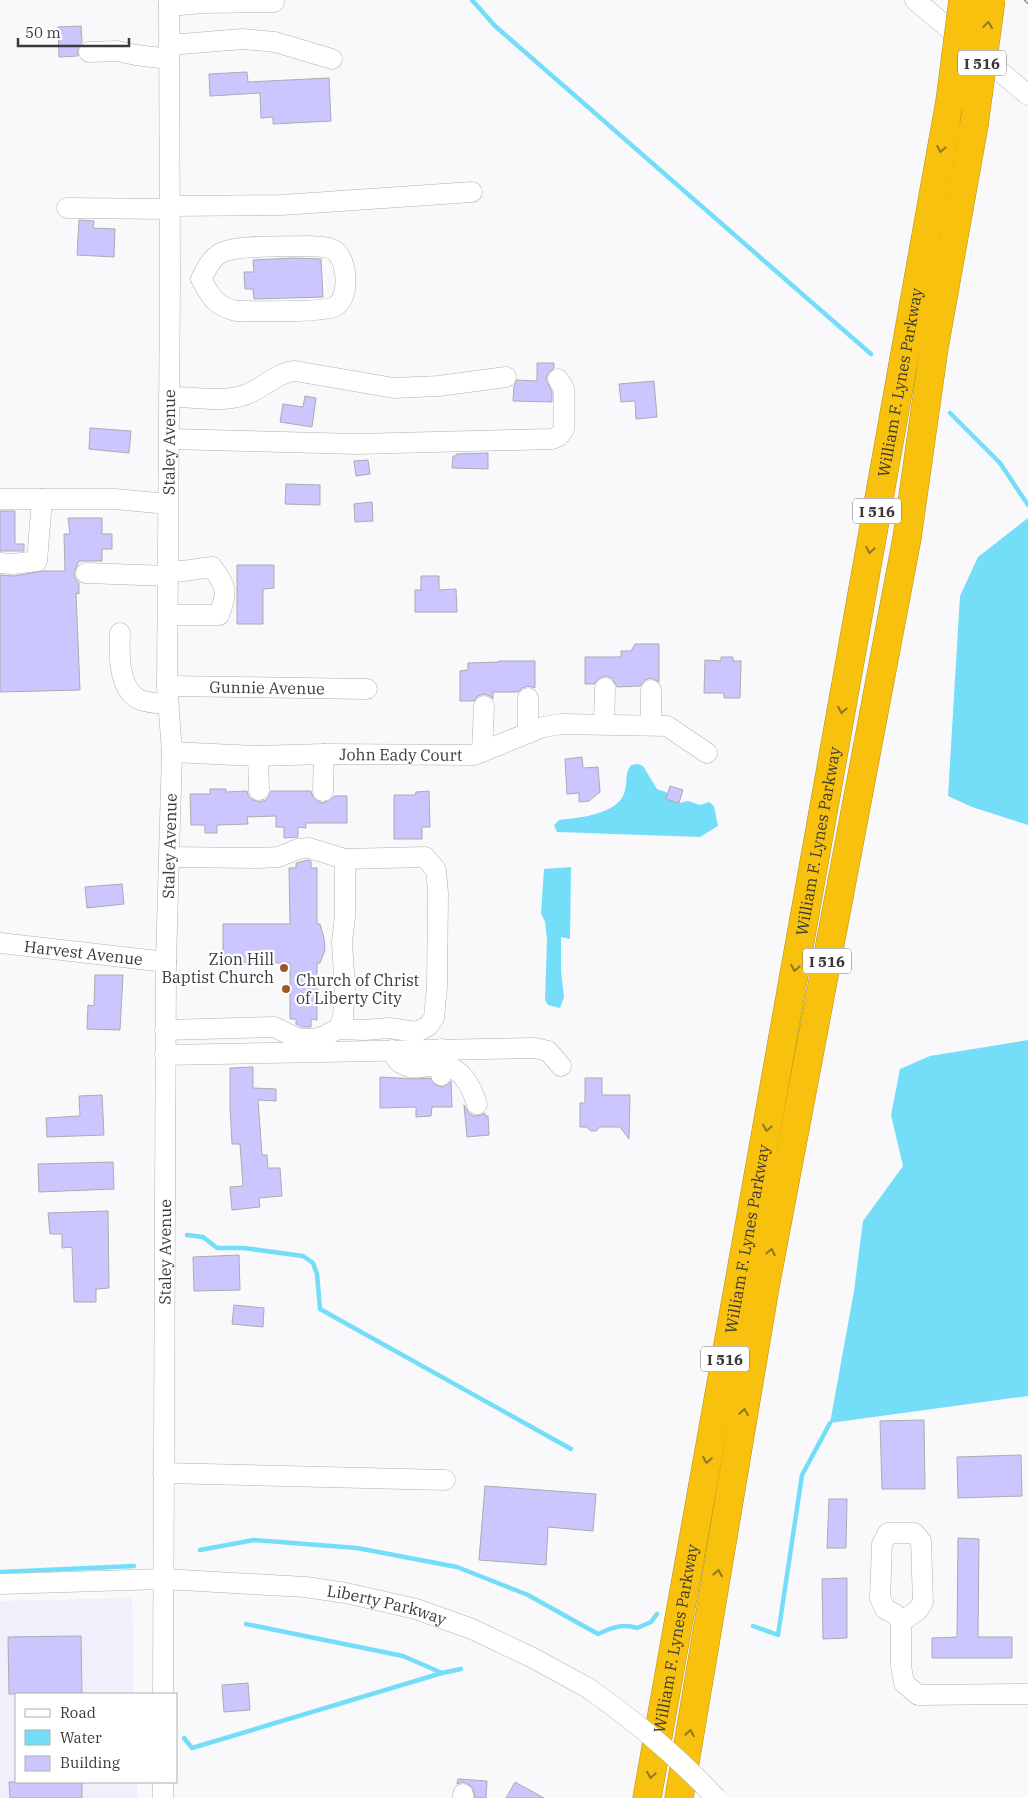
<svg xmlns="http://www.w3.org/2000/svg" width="1028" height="1798" font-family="'IBM Plex Serif',serif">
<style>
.built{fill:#f0effb}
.water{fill:#74ddf8}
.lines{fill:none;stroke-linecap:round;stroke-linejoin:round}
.stream{stroke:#74ddf8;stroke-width:4.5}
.building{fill:#cbc6fe;stroke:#ababaf}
.minor-casing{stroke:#b1b1b4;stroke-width:21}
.highway-casing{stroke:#b5921d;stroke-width:29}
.minor{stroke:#fff;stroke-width:20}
.highway{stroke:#f7c10d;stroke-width:28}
.rail-casing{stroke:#87878a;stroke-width:5.5}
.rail{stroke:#fff;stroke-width:4;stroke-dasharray:11;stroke-linecap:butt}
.minor-bridge-casing{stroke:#b1b1b4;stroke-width:21;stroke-linecap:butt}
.highway-bridge-casing{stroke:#b5921d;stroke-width:29;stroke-linecap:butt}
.minor-bridge{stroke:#fff;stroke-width:20}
.highway-bridge{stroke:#f7c10d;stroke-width:28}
.oneway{stroke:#8f7727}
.poi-dot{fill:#9c5928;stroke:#fff;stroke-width:2}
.labels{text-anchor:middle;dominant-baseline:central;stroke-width:4.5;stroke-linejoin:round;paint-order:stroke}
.shield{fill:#fff;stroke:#757576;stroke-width:1}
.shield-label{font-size:15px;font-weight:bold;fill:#3a3a3c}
.street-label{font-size:16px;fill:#3a3a3c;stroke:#fff}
.poi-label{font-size:16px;fill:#3a3a3c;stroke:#fff;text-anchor:end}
</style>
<rect width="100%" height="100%" fill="#f9f9fc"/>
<path class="built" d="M132,1598L134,1694H16V1782H137V1798H0V1601Z"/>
<path class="water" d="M1028,518V825L972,807L948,796L960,596L978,557Z
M638,764L643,766L657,789L668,793L667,799L679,803L688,801L700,805L709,802L714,806L718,826L700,837L557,832L554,825L559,820C579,818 621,814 625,790C628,779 624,775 631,765Z
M571,867L570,939L561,937V970L564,997L560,1008L548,1005L545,1000L547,940L545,922L541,913L544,869Z
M1028,1040V1396L830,1423L854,1291L863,1221L903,1166L891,1115L900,1069L930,1056Z"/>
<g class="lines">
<path class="stream" d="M472,0L495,26L871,354
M950,413L1000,463L1028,505
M187,1235L203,1237L217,1248H244L303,1256L313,1263L317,1274L320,1309L571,1449
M200,1550L254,1540L357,1548L457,1567L528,1595L598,1634C611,1628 623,1623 637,1628L651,1622L657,1614
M0,1572L134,1566
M246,1624L403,1656L442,1673
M753,1626L778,1635L802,1475L830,1423
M184,1738L192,1748L442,1673L461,1669"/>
</g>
<path class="building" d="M81,26L82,42L78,47V56L59,57L58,27Z
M247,72L248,82L329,78L331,121L273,124V117L261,118L260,93L210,96L209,74Z
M79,220L94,221L93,228L115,229L114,257L77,255Z
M293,258L321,259L323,297L254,299L253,289H245L244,272H254L253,260Z
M537,363H554V368L548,373L546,379L552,392V402L513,401L514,386L517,380L537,381Z
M654,381L657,417L636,419L635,401L621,402L619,384Z
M305,396L316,398L312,427L280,422L283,404L303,407Z
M90,428L131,431L129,453L89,449Z
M488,453V469L452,468L453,456H456V454Z
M368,460L370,474L356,476L354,461Z
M286,484L320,485V505L285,504Z
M372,502L373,521L355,522L354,504Z
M0,511H15V544H24V551H0Z
M68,518H102V534H112V549H102V561H79L74,572L75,578L79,583V594L76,593L80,690L0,692V575L14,576L43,571H65L64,534H70Z
M237,565H274V588L263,589V624H237Z
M421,576H439V590L456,589L457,612H415V590H421Z
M635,644H659V682L651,678L645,680L640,686L617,687L612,678L605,676L599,678L594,684H585V657H621V651H631Z
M721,657H733V661H741L740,698H724V693H704L705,660L721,661Z
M499,661H535V688L528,686L522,688L518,692H493V699L490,696L484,694L478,696L474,701H460V671L468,670V663L499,662Z
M582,757L583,768L598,767L600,792L589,801L579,802V793L567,794L565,759Z
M670,786L683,790L679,803L666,799Z
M210,789H226V792L247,791L249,797L253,800L259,802L266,800L269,796L271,791H311L313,797L317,801L322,803L329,801L334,796H347V823H306V828L298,827V837L284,838V827H276V816L247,817L248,824L217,825V833H205V825H191L190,794H210Z
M429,791L430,827H422V839H394V795H415L416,792Z
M308,860L311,861V868H317V924H320L324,938L325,950L320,963H317V1020L311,1019V1027H302L296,1024V1019H290V963H223V924H290L289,868H296V863Z
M122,884L124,904L87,908L85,887Z
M95,975H123L120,1030L87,1029L88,1005L94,1006Z
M253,1067V1088L276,1089V1101L258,1100L262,1155H267L268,1168H280L282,1196L259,1198L260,1207L232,1210L230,1187L243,1186L240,1144H232L230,1107V1068Z
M380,1077L418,1079L430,1078L436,1085L442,1087L447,1085L451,1081L452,1107H432L431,1116L416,1117V1107L380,1108Z
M585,1078H602V1095H630L629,1139L620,1127H600L596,1131H591L586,1127H580V1103H585Z
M102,1095L104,1135L47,1137L46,1118L80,1116L79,1096Z
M464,1105L469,1113L474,1116L481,1115L485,1113V1116H488L489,1135L467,1137Z
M113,1162L114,1189L39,1192L38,1164Z
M108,1211L109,1288L96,1289V1302H74L72,1247L62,1248V1234H50L48,1213Z
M239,1255L240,1290L194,1291L193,1257Z
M234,1305L264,1308L263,1327L232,1324Z
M924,1420L925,1489H882L880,1421Z
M1021,1455L1022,1496L958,1498L957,1457Z
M485,1486L596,1494L593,1531L548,1527L546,1565L479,1560Z
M829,1499H847L846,1548H827Z
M958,1538L979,1539L978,1637H1012V1658H932V1638L957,1637Z
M847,1578V1638L823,1639L822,1579Z
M81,1636L82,1694H9L8,1637Z
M248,1683L250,1710L224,1712L222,1685Z
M458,1779L487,1781L486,1798H475L473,1788L468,1784L463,1782L457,1784Z
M9,1782H82V1798H10Z
M515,1782L544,1798H506Z"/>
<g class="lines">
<defs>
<g id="minor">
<path d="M915,0L1028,95"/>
<path d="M169,6L203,3L274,2"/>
<path d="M169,45L243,39L275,42L332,59"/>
<path d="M89,52L117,51L136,55L169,59"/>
<path d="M170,206L282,205L472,192"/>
<path d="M67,208L170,209"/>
<path d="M308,246C316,247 327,246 334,250C348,259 350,297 336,306C325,313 253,311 236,311C215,306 211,297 201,279C206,270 210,260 219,254C235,244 287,247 308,246Z"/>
<path d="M169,397C194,396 223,404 247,394C263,388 278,372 295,371L394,388L439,386L506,377"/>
<path d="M169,439L357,444L552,439L559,436L564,429V389L558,379"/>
<path d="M0,499H115L168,504"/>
<path d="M0,563L13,564L37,561L42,499"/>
<path d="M86,573L168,576"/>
<path d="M168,615H219C228,591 227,588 212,567L183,571L168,570"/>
<path d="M120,633C119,653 118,687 138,699C145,703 160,703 169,705"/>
<path id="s1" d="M167,686L367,689"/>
<path d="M651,690V725"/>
<path d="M528,698V733"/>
<path d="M604,724L605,688"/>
<path id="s2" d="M172,752L258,756L324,754L474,755L543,727L562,724L667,726L707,753"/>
<path d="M482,752L484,706"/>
<path d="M258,756L259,790"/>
<path d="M323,791L324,754"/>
<path id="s3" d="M0,943L166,962"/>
<path d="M338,1029L343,1018L345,989L342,942L345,916V859"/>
<path d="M165,1030L274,1027L299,1039H312L322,1037L338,1029L364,1030L389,1028L417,1032L428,1026L434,1018L437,987L438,893L436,870L425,857L345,859L309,848L298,849L278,857L259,858L169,857"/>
<path d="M441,1049L440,1063C462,1069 470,1083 477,1104"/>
<path d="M392,1050C394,1053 395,1058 398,1061C409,1071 428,1067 440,1063L441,1075"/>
<path d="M165,1055L535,1048L548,1051L561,1066"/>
<path d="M163,1473L445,1480"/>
<path id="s4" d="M0,1584L163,1579L305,1587L346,1593L416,1609L472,1629L533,1658L588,1688"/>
<path d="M901,1622L918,1610L923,1602L921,1541L914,1533H888L882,1544L880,1598L885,1609L895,1614L901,1622V1666L904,1683L918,1695L1028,1694"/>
<path id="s5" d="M163,1694L166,962L172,752L167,686L170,280L169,0"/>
<path d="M163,1782V1798"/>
<path d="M463,1794V1798"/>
</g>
<g id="highway">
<path id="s6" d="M647,1798L950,101"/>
<path d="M679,1798L765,1287L907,538L934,348L974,125"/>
</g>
</defs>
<use href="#minor" class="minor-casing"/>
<use href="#highway" class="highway-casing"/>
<use href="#minor" class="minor"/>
<use href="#highway" class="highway"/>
<defs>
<path id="rail" d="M1027,0L1028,1"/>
</defs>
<use href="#rail" class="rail-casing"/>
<use href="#rail" class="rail"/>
<defs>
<path id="minor-bridge" d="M588,1688C634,1720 678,1757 716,1798"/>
<path id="highway-bridge" d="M950,101L963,0
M974,125L991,0"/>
</defs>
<use href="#minor-bridge" class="minor-bridge-casing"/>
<use href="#highway-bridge" class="highway-bridge-casing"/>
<use href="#minor-bridge" class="minor-bridge"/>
<use href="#highway-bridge" class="highway-bridge"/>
</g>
<defs><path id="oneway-chevron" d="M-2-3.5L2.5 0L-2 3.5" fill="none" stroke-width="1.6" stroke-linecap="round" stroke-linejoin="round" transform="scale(1.25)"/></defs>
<g class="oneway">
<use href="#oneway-chevron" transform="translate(988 25) rotate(-82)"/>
<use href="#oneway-chevron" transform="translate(941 149) rotate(100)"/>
<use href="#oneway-chevron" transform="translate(870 550) rotate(100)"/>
<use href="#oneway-chevron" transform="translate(842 710) rotate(100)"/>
<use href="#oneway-chevron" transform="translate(795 968) rotate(100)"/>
<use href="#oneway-chevron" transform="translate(767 1128) rotate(100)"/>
<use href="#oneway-chevron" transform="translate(771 1252) rotate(-79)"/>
<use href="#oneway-chevron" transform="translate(744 1412) rotate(-81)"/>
<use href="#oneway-chevron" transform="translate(707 1460) rotate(100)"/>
<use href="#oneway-chevron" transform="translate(718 1573) rotate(-80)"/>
<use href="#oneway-chevron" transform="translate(690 1733) rotate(-80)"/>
<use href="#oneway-chevron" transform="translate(651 1775) rotate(100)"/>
</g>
<g class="poi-dot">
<circle cx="284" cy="968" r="5"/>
<circle cx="286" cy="989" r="5"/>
</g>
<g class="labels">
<g class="shield">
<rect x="958" y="50.5" width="48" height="25" rx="4"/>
<rect x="853" y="498.5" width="48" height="25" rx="4"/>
<rect x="803" y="948.5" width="48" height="25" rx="4"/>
<rect x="701" y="1346.5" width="48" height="25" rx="4"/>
</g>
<g class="shield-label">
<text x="982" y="63">I 516</text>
<text x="877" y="511">I 516</text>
<text x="827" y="961">I 516</text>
<text x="725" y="1359">I 516</text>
</g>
<g class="street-label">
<text stroke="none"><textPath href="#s6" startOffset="1438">William F. Lynes Parkway</textPath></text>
<text stroke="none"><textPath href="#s5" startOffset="1252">Staley Avenue</textPath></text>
<text stroke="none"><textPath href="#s1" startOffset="100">Gunnie Avenue</textPath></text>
<text stroke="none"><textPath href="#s2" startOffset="229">John Eady Court</textPath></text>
<text stroke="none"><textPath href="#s6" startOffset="972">William F. Lynes Parkway</textPath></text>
<text stroke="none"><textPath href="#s5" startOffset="848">Staley Avenue</textPath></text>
<text stroke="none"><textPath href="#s3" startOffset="84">Harvest Avenue</textPath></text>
<text stroke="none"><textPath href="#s6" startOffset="568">William F. Lynes Parkway</textPath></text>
<text stroke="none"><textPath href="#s5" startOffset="442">Staley Avenue</textPath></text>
<text stroke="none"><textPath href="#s4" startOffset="389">Liberty Parkway</textPath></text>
<text stroke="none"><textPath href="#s6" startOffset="162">William F. Lynes Parkway</textPath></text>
</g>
<g class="poi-label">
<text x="274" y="959">Zion Hill<tspan x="274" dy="18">Baptist Church</tspan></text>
<text x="296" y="980" text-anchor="start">Church of Christ<tspan x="296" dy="18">of Liberty City</tspan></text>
</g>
</g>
<rect x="15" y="1693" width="162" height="90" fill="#ffffff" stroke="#b0b0b1"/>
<rect x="25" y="1709" width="25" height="8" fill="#ffffff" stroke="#b0b0b1"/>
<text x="60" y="1718" font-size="15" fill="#3a3a3c">Road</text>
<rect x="25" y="1730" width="25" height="15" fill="#74ddf8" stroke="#b0b0b1"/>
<text x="60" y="1743" font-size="15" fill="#3a3a3c">Water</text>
<rect x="25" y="1756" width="25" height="15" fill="#cbc6fe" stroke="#b0b0b1"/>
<text x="60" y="1768" font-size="15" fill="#3a3a3c">Building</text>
<path d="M18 38v8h111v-8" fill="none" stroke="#3a3a3c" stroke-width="2.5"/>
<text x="25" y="38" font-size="15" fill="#3a3a3c" stroke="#ffffff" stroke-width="4" paint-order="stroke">50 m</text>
</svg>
